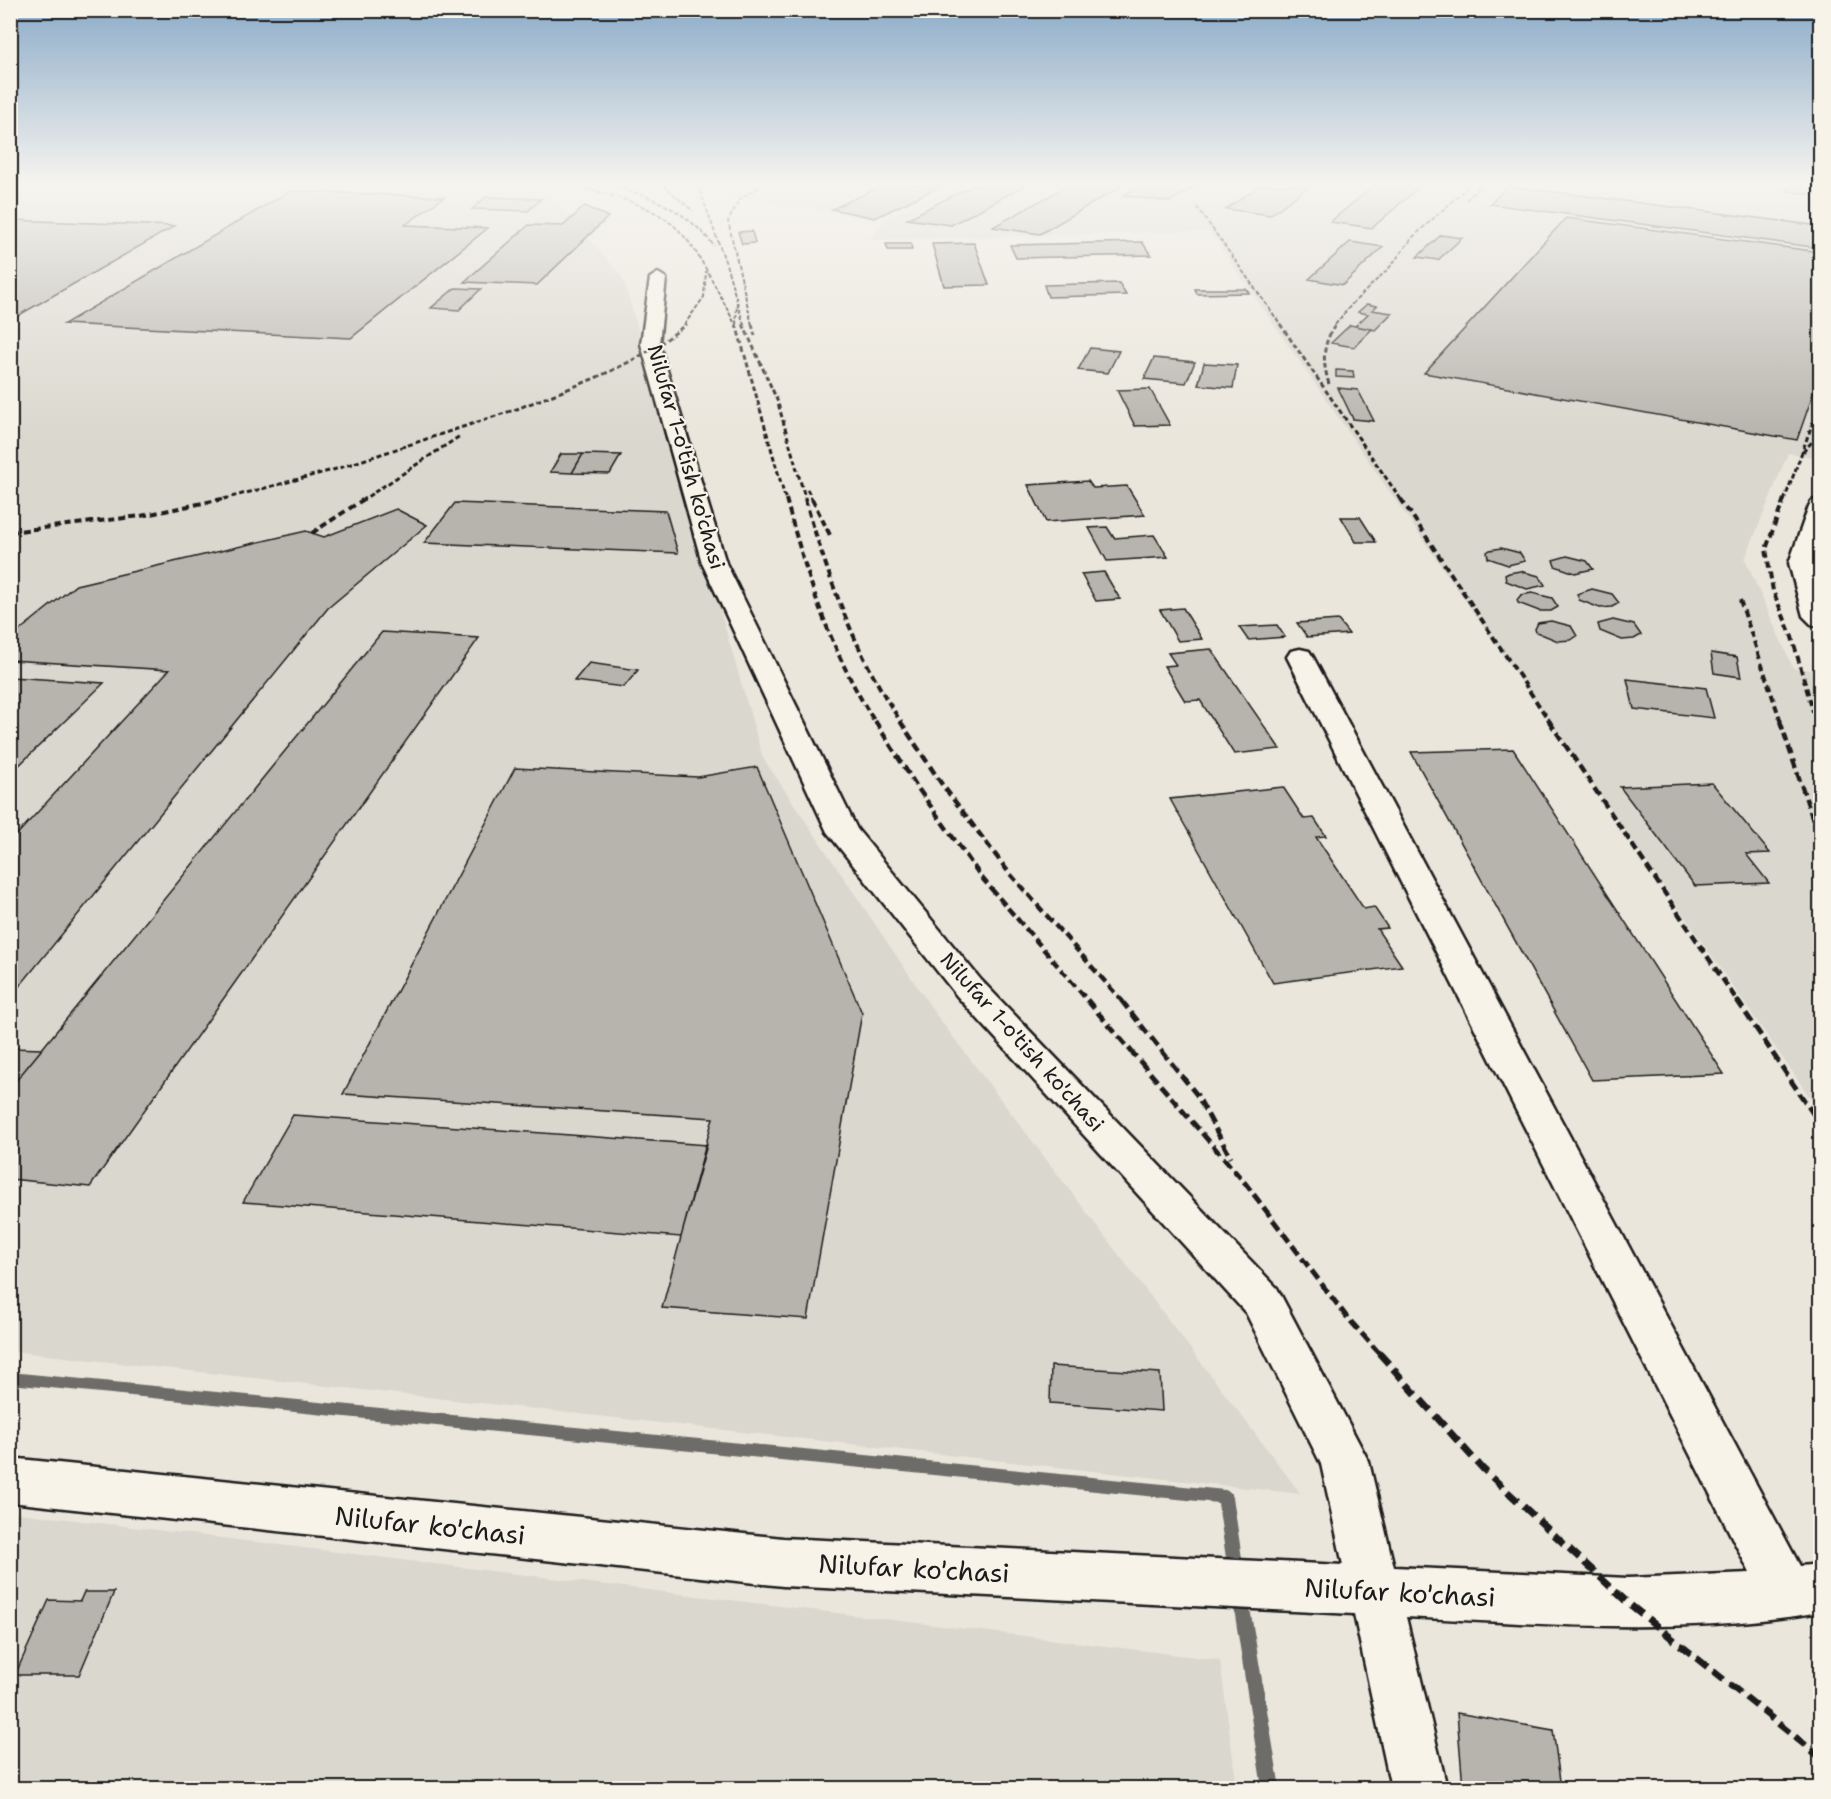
<svg xmlns="http://www.w3.org/2000/svg" width="1831" height="1799" font-family="'Shantell Sans',sans-serif">
<style>
.built{fill:#dad7ce}
.lines{fill:none;stroke-linecap:round;stroke-linejoin:round}
.stream{fill:#6d6c68;fill-rule:evenodd}
.building{fill:#b6b4ac;stroke:#1c1c1c;stroke-width:1.5}
.minor-casing{stroke:#1c1c1c;stroke-width:5}
.minor{fill:#f7f3e8;fill-rule:evenodd}
.rail-far5{stroke:#1c1c1c;stroke-width:2;stroke-dasharray:4.5 2;stroke-linecap:butt}
.rail-far4{stroke:#1c1c1c;stroke-width:3;stroke-dasharray:5 3;stroke-linecap:butt}
.rail-far3{stroke:#1c1c1c;stroke-width:4;stroke-dasharray:7 4;stroke-linecap:butt}
.rail-far2{stroke:#1c1c1c;stroke-width:4.5;stroke-dasharray:9 4.5;stroke-linecap:butt}
.rail-far1{stroke:#1c1c1c;stroke-width:5;stroke-dasharray:11 5;stroke-linecap:butt}
.rail{stroke:#1c1c1c;stroke-width:7;stroke-dasharray:14 7;stroke-linecap:butt}
.labels{text-anchor:middle;dominant-baseline:central;stroke-width:4.5;stroke-linejoin:round;paint-order:stroke}
.street-label{font-size:21px;fill:#1c1c1c;stroke:#f7f3e8}
.near-street-label{font-size:26px;fill:#1c1c1c;stroke:#f7f3e8}
</style>
<rect width="100%" height="100%" fill="#eae6dc"/>
<filter id="ink" filterUnits="userSpaceOnUse"><feTurbulence type="fractalNoise" baseFrequency=".0167" numOctaves="2"/><feDisplacementMap in="SourceGraphic" scale="12" xChannelSelector="R" yChannelSelector="G"/><feConvolveMatrix kernelMatrix="1 2 1 2 8 2 1 2 1" color-interpolation-filters="sRGB"/></filter>
<g filter="url(#ink)">
<path class="built" d="M11,185H543L623,278L763,758L937,1016L1301,1494L11,1351Z
M657,185H946L875,219Z
M954,185H1820V458L1788,453L1745,559L1793,668L1820,671V1112L1209,231L869,240L885,219Z
M10,1512L1220,1660L1237,1788H11Z"/>
<g class="lines">
<path class="stream" d="M10,1372L1225,1490L1230,1492L1233,1497L1244,1572L1242,1577L1236,1580L1230,1577L1228,1572L1218,1503L10,1384Z
M1240,1588L1246,1590L1248,1596L1280,1788H1262L1232,1596L1234,1590Z"/>
</g>
<path class="building" d="M884,185H943L875,218L832,209Z
M973,185H1026L951,225L907,219Z
M1069,185H1124L1040,234L993,227Z
M1142,185H1198L1169,202L1124,195Z
M1261,185H1311L1270,215L1226,209Z
M1375,185L1417,189L1372,228L1330,222Z
M1790,185H1820V186L1816,195L1787,191Z
M1508,186L1820,226V248L1490,204Z
M290,191L444,197L405,225L488,228L351,338L64,324Z
M486,197L541,199L528,211L472,209Z
M585,206L608,217L537,285L464,282L529,225L563,226Z
M1566,218L1820,252V374L1797,440L1424,373Z
M10,220L175,226L14,318H10Z
M752,231L755,243L742,244L738,232Z
M1441,235L1462,238L1438,260L1417,257Z
M1142,242L1151,255L1016,258L1010,245Z
M1350,242L1383,247L1343,285L1309,279Z
M974,243L989,285L944,286L932,244Z
M886,244H911L912,250H888Z
M1119,283L1126,295L1048,297L1044,285Z
M455,288L481,289L459,310L431,308Z
M1195,289H1246L1249,293L1197,294Z
M1367,304L1377,306L1372,310L1392,313L1375,330L1355,326L1368,314L1358,312Z
M1350,325L1372,329L1354,347L1331,343Z
M1090,348L1119,351L1108,373L1078,370Z
M1154,358L1195,362L1186,383L1144,379Z
M1204,363L1237,365L1233,388L1198,385Z
M1336,370L1353,371L1354,378L1336,377Z
M1338,388L1358,390L1374,421L1353,419Z
M1150,389L1170,425L1135,426L1117,390Z
M561,454H583L572,473L550,472Z
M583,454L621,455L610,474L572,473Z
M1088,481L1093,488L1127,486L1145,515L1046,522L1028,485Z
M455,503L666,511L678,553L424,543Z
M396,509L427,525L328,608L10,998V842L169,670L10,660V638L76,585L306,531L324,537Z
M1341,517H1360L1376,542H1356Z
M1107,527L1114,538L1154,535L1168,557L1107,561L1089,528Z
M1501,548L1520,553L1525,561L1508,565L1488,558L1487,552L1490,550Z
M1567,556L1587,561L1593,569L1575,573L1555,566L1553,560Z
M1520,571L1539,576L1545,585L1527,589L1506,581L1505,575L1509,573Z
M1104,572L1120,599L1096,601L1081,574Z
M1592,589L1612,594L1619,603L1612,607L1600,608L1579,600L1577,594Z
M1532,593L1552,598L1558,607L1551,611H1539L1518,603L1517,600L1521,595Z
M1183,608L1202,639L1178,641L1160,610Z
M1338,620L1349,634L1307,637L1297,623Z
M1613,620L1634,625L1641,635L1634,639L1622,640L1600,631L1598,624Z
M1551,621L1571,626L1577,636L1571,640L1558,641L1536,632L1535,629L1538,623Z
M1277,625L1285,637L1248,640L1239,627Z
M382,632L479,638L90,1187L10,1179V1088Z
M1211,649L1280,749L1234,754L1200,700L1185,701L1164,666L1176,665L1168,653Z
M1711,653L1737,657L1741,677L1714,673Z
M589,663L638,670L624,687L574,681Z
M10,677L104,683L10,774Z
M1627,679L1706,688L1714,718L1634,709Z
M1513,749L1724,1074L1592,1080L1411,752Z
M757,767L862,1013L808,1319L662,1308L713,1118L343,1094L515,768L698,777Z
M1712,783L1770,853L1746,854L1769,883L1695,886L1620,787Z
M1283,787L1304,819L1314,818L1326,836L1316,837L1364,909L1374,907L1388,928L1377,929L1402,966L1273,983L1170,799Z
M10,1048L42,1049L10,1088Z
M293,1115L707,1145L681,1237L243,1202Z
M1051,1366L1160,1373L1162,1411L1050,1403Z
M84,1592H114L79,1675H15L49,1600L80,1601Z
M1457,1713L1553,1730L1561,1788H1463Z"/>
<g class="lines">
<defs>
<path id="minor" d="M658,273L666,278L659,344L726,563L857,829L981,980L1277,1288L1369,1462L1394,1567L1628,1578L1750,1573L1287,657L1291,651L1300,649L1309,651L1313,657L1800,1566L1820,1564V1612C1683,1636 1545,1624 1406,1617L1447,1788H1391L1354,1614L783,1586L10,1502V1458L783,1538L1343,1565L1321,1464L1246,1313L957,996L827,832L702,563L641,344L650,278Z
M1820,499V540L1813,563L1820,588V627L1811,624L1803,616L1789,563L1809,506L1812,501Z"/>
</defs>
<use href="#minor" class="minor-casing"/>
<use href="#minor" class="minor"/>
<path class="rail-far5" d="M572,185C683,212 683,225 734,322
M609,185C651,196 687,210 714,246
M663,185L693,211
M698,185L726,264L744,325
M1466,200L1482,185
M1197,207L1281,325
M684,325L704,297L706,271
M736,325L737,302
M752,325L728,221L740,199L762,185
M1335,325L1351,305L1390,267L1413,237L1470,185"/>
<path class="rail-far4" d="M736,324L786,501
M743,324L777,400L806,501
M752,324L755,336
M1280,324L1402,501
M1329,384C1322,361 1322,344 1336,324
M514,410C574,386 636,367 686,324
M1803,452L1820,433
M807,489L813,501
M216,501L333,470L520,408
M361,501L460,436
M1784,501L1813,422"/>
<path class="rail-far3" d="M786,499C807,577 831,653 875,722
M805,499C829,580 854,651 901,722
M812,499L830,535
M1401,499L1550,722
M1784,499L1766,549L1773,591L1792,637L1816,722
M10,532L141,516L222,499
M312,533L364,499
M1740,600L1781,722"/>
<path class="rail-far2" d="M875,721L917,787L982,878L1089,1002
M900,721L941,783L1010,874L1123,1002
M1549,721L1738,1002
M1780,721L1820,841
M1816,721L1820,736"/>
<path class="rail-far1" d="M1087,1000L1245,1183L1346,1316L1380,1354
M1121,1000L1197,1095L1231,1158
M1737,1000L1820,1124"/>
<path class="rail" d="M1379,1353L1483,1469L1628,1603L1820,1757"/>
</g>
</g>
<linearGradient id="sky" x2="0" y2="1"><stop stop-color="#8cacc9"/><stop offset="0.42" stop-color="#f6f4ef"/><stop offset="1" stop-color="#f6f4ef" stop-opacity="0"/></linearGradient>
<rect width="1831" height="437" fill="url(#sky)"/>
<g class="labels">
<g class="street-label">
<text transform="translate(686 457) rotate(74)">Nilufar 1-o'tish ko'chasi</text>
<text transform="translate(1022 1042) rotate(48)">Nilufar 1-o'tish ko'chasi</text>
</g>
<g class="near-street-label">
<text transform="translate(430 1525) rotate(6)">Nilufar ko'chasi</text>
<text transform="translate(914 1568) rotate(3)">Nilufar ko'chasi</text>
<text transform="translate(1400 1592) rotate(3)">Nilufar ko'chasi</text>
</g>
</g>
<rect width="1831" height="1799" fill="none" stroke="#f7f3e8" stroke-width="36"/>
<rect x="18" y="18" width="1795" height="1763" fill="none" stroke="#1c1c1c" stroke-width="2" filter="url(#ink)"/>
</svg>
